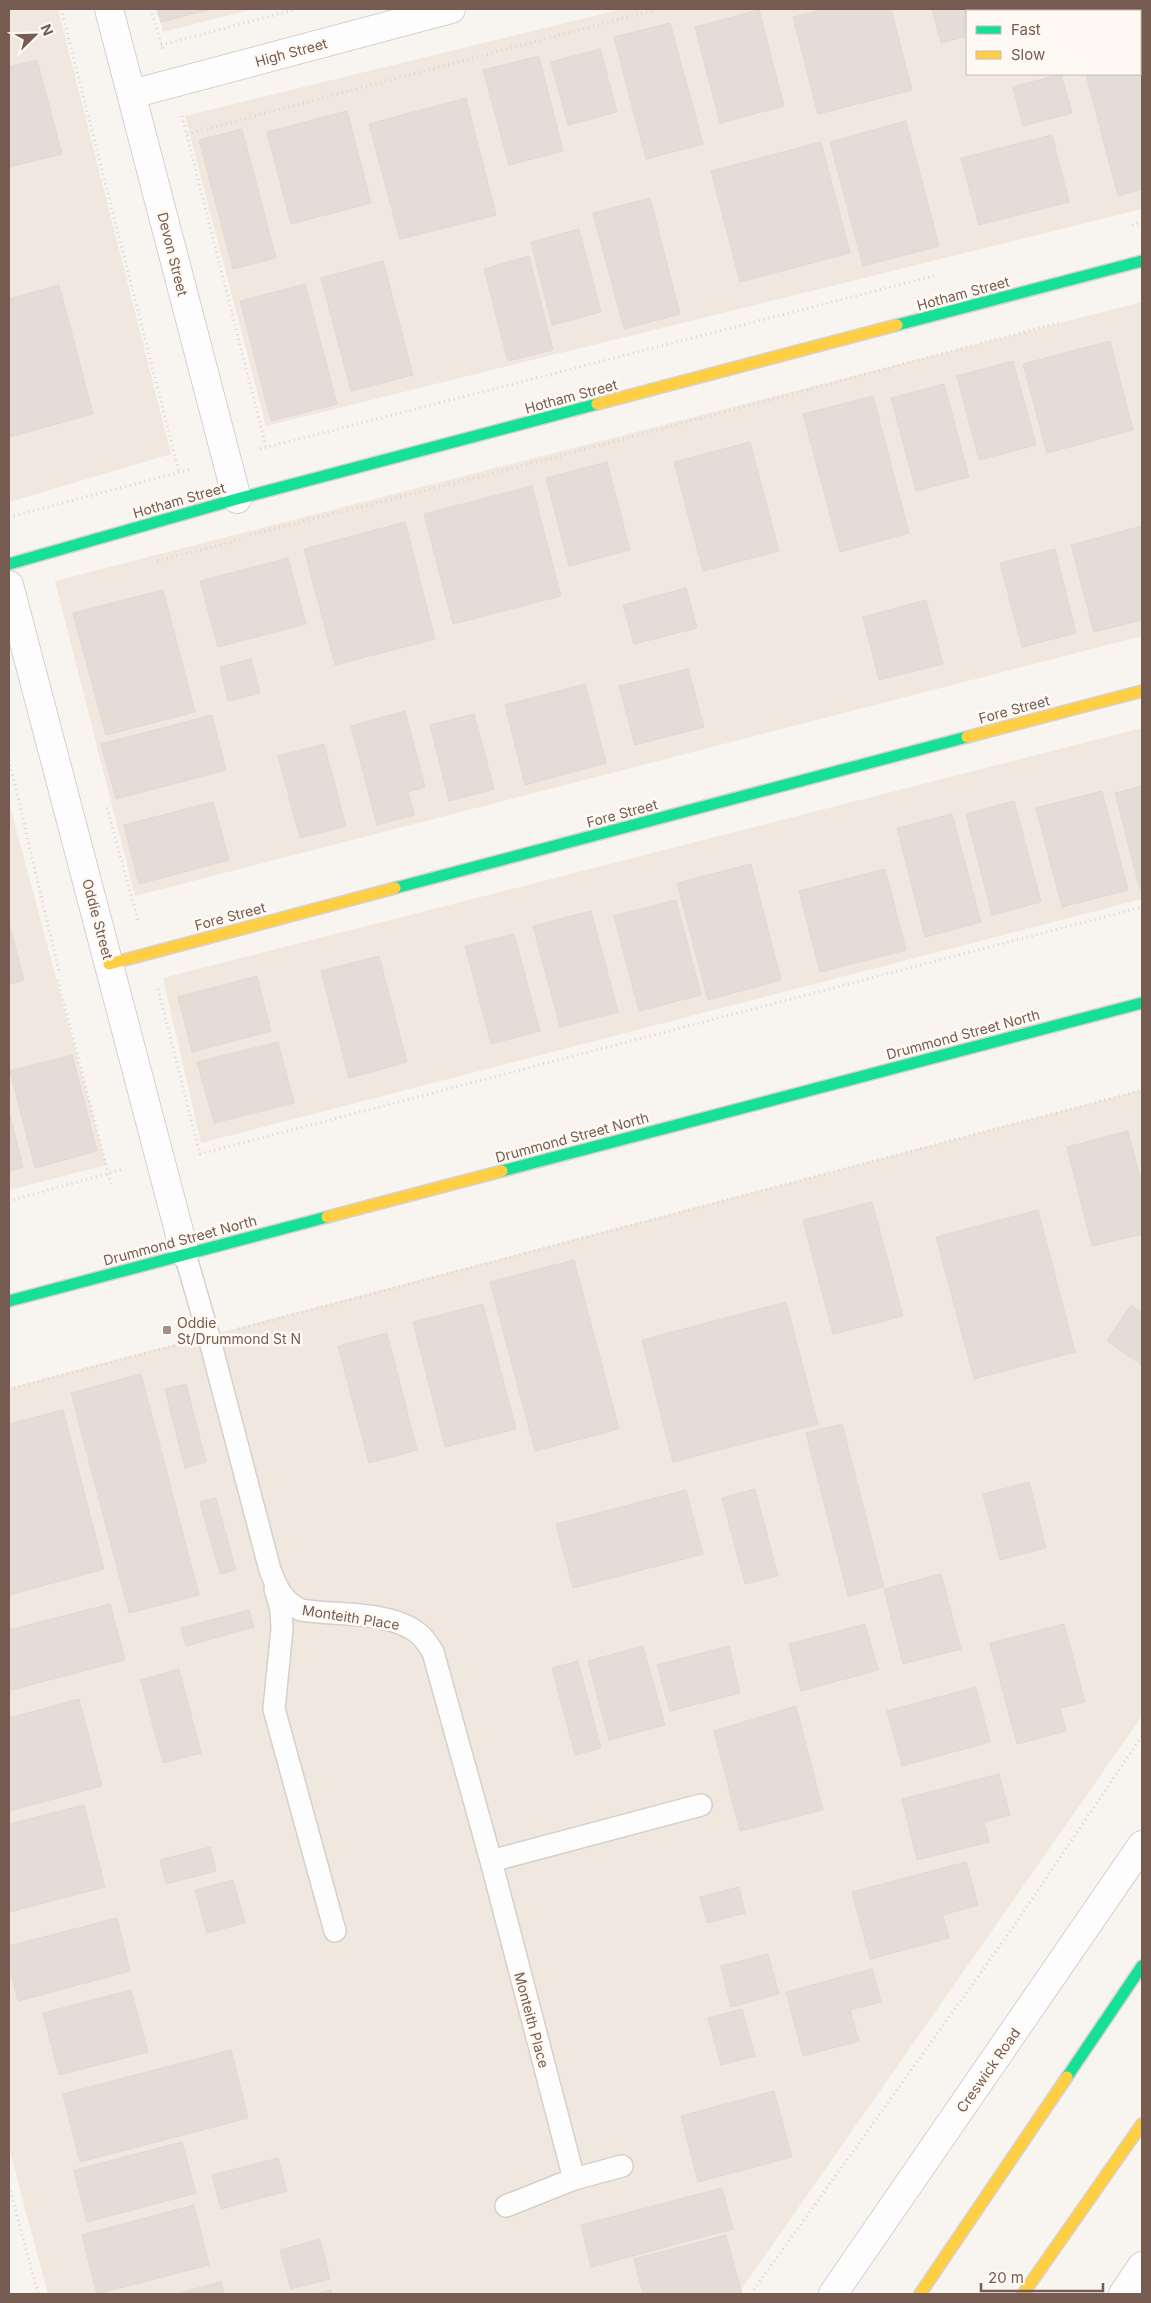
<svg xmlns="http://www.w3.org/2000/svg" width="1151" height="2303" font-family="Inter,sans-serif">
<style>
.residential{fill:#f0e7de;fill-rule:evenodd}
.building{fill:#e4ddd7;stroke:#e1d8d2}
.lines{fill:none;stroke-linecap:round;stroke-linejoin:round}
.lane-casing{stroke:#d6d0cb;stroke-width:24}
.street-casing{stroke:#d6d0cb;stroke-width:30}
.fast-casing{stroke:#d8d1cc;stroke-width:14}
.slow-casing{stroke:#d8d1cc;stroke-width:14}
.path{stroke:#dad4d0;stroke-width:3;stroke-dasharray:1 4;stroke-linecap:butt}
.lane{stroke:#fefdfd;stroke-width:21}
.street{stroke:#fefdfd;stroke-width:28}
.fast{stroke:#16e098;stroke-width:11}
.slow{stroke:#ffcf43;stroke-width:11}
.poi-dot{fill:#a49188;stroke:#fef9f3;stroke-width:2}
.labels{text-anchor:middle;dominant-baseline:central;stroke-width:5;stroke-linejoin:round;paint-order:stroke}
.street-label{font-size:14px;fill:#765c50;stroke:#fef9f3}
.poi-label{font-size:14px;fill:#765c50;stroke:#fef9f3;text-anchor:start}
</style>
<rect width="100%" height="100%" fill="#f8f4f0"/>
<path class="residential" d="M9,9H58L171,454L9,502Z
M157,9H253L163,32Z
M622,9H1142V209L266,426L185,116ZM967,11H1140V74H967Z
M1142,302V636L135,896L55,581Z
M1142,728V899L201,1143L163,978Z
M9,802L106,1165L9,1190Z
M1142,1090V1716L738,2294H48L9,2148V1388Z"/>
<path class="building" d="M157,9H211L161,22Z
M825,9H891L912,90L818,114L793,17Z
M932,9H1021L1022,11H967V36L941,43Z
M759,10L784,106L720,123L695,27Z
M670,23L703,144L646,159L614,37Z
M600,49L617,112L568,125L551,62Z
M539,56L563,151L509,165L483,70Z
M37,60L62,154L9,167V67Z
M1140,60H1142V189L1118,196L1086,74H1140Z
M1061,74L1072,113L1023,126L1013,87Z
M466,98L496,215L400,239L369,124Z
M347,111L371,203L291,224L267,132Z
M906,121L939,246L863,266L830,142Z
M242,129L276,258L233,269L199,140Z
M1052,135L1069,202L979,225L961,158Z
M821,142L850,253L740,282L711,171Z
M650,198L680,314L624,329L593,213Z
M579,229L601,312L552,325L531,242Z
M529,256L553,350L508,361L484,269Z
M383,261L413,375L351,391L321,278Z
M305,284L337,404L271,421L240,301Z
M59,285L93,414L9,437V299Z
M1110,341L1133,430L1047,453L1023,364Z
M1013,361L1036,445L979,460L957,376Z
M944,384L969,477L916,491L891,398Z
M873,396L909,533L840,552L803,414Z
M750,442L779,551L703,571L674,462Z
M607,462L630,550L569,566L546,478Z
M532,486L561,596L453,624L424,514Z
M405,522L435,639L335,665L304,549Z
M1142,526V620L1094,632L1071,545Z
M1055,549L1076,633L1022,647L1000,563Z
M288,558L306,624L218,647L200,581Z
M686,588L697,628L634,644L623,605Z
M163,590L195,712L106,735L73,613Z
M926,600L943,664L879,680L863,617Z
M251,659L260,693L228,701L220,667Z
M688,669L704,727L635,745L619,686Z
M585,684L606,763L525,785L505,705Z
M405,711L425,787L408,792L414,815L377,825L351,726Z
M474,714L494,789L449,801L430,725Z
M212,715L226,770L116,799L101,744Z
M324,744L346,826L300,838L278,756Z
M1142,786V888L1140,889L1115,793Z
M1102,791L1128,890L1062,907L1036,808Z
M1014,801L1041,902L992,915L966,814Z
M213,802L229,860L139,884L124,825Z
M952,814L981,922L925,937L897,828Z
M751,864L781,980L708,1000L677,883Z
M885,869L906,950L820,972L799,891Z
M676,900L701,995L639,1011L614,916Z
M591,911L618,1012L560,1027L533,926Z
M9,924L24,980L9,984Z
M514,934L540,1031L491,1044L465,946Z
M379,956L407,1062L349,1078L321,971Z
M257,976L271,1031L192,1052L178,997Z
M278,1042L294,1103L214,1123L197,1062Z
M72,1055L97,1151L35,1168L10,1071Z
M9,1112L23,1167L9,1171Z
M1128,1131L1142,1185V1234L1092,1246L1067,1147Z
M872,1202L903,1316L833,1334L803,1220Z
M1038,1210L1075,1352L974,1379L936,1237Z
M574,1260L619,1429L535,1451L490,1282Z
M786,1302L818,1424L673,1462L642,1340Z
M483,1304L516,1429L445,1447L413,1322Z
M1131,1305L1142,1313V1365L1107,1341Z
M387,1333L417,1450L369,1463L338,1346Z
M141,1374L199,1595L129,1613L71,1393Z
M186,1384L206,1462L185,1468L165,1389Z
M63,1410L104,1569L9,1595V1424Z
M842,1424L884,1587L848,1596L806,1433Z
M1029,1482L1046,1548L1000,1560L983,1494Z
M755,1489L778,1576L745,1584L722,1498Z
M686,1490L703,1554L573,1588L556,1524Z
M216,1498L236,1570L220,1574L200,1502Z
M941,1574L961,1649L903,1664L884,1589Z
M110,1604L125,1660L11,1690L9,1681V1630Z
M249,1610L254,1627L186,1646L181,1628Z
M865,1624L878,1670L801,1691L789,1644Z
M1064,1624L1085,1702L1060,1708L1066,1731L1017,1744L990,1643Z
M643,1646L665,1725L609,1740L588,1661Z
M729,1646L740,1693L670,1711L657,1665Z
M578,1661L601,1748L575,1755L552,1668Z
M179,1669L201,1753L163,1763L141,1680Z
M976,1687L990,1742L902,1766L887,1711Z
M79,1699L102,1786L9,1811V1718Z
M796,1706L823,1810L740,1831L714,1731Z
M999,1774L1010,1815L984,1822L989,1842L917,1860L902,1799Z
M84,1805L105,1887L9,1912V1824Z
M210,1847L216,1871L166,1884L160,1860Z
M966,1862L978,1905L943,1915L949,1938L870,1959L852,1892Z
M233,1880L245,1923L207,1933L195,1890Z
M739,1887L745,1913L707,1923L700,1897Z
M117,1918L130,1971L18,2001L9,1965V1946Z
M768,1954L779,1994L731,2007L721,1966Z
M872,1969L881,2002L850,2010L859,2041L803,2056L786,1992Z
M131,1990L148,2052L59,2075L43,2013Z
M742,2009L755,2056L721,2065L708,2018Z
M231,2050L248,2118L80,2162L63,2094Z
M774,2091L792,2157L698,2182L681,2116Z
M182,2142L196,2193L87,2222L74,2170Z
M278,2158L287,2191L221,2209L212,2175Z
M722,2188L733,2229L591,2267L581,2225Z
M194,2205L209,2265L97,2294L82,2235Z
M726,2235L742,2294H643L634,2259Z
M320,2239L330,2279L291,2289L280,2250Z
M221,2282L224,2294H175Z
M331,2290L332,2294H314Z"/>
<g class="lines">
<defs>
<path id="lane" d="M185,1254L209,1337L270,1570C277,1588 283,1602 301,1610C335,1616 391,1610 419,1634C425,1639 429,1646 433,1652L491,1861L574,2179
M275,1589L281,1609L282,1629L274,1709L335,1931
M491,1861L701,1805
M506,2206L574,2179L622,2166"/>
<path id="street" d="M109,9L237,499
M132,94L451,9
M9,585L185,1254
M833,2294L1142,1845
M1123,2294L1142,2266"/>
<path id="fast" d="M897,325L1142,261
M9,564L237,499L597,404
M395,888L967,737
M502,1171L1142,1003
M9,1301L327,1217
M1067,2077L1142,1966"/>
<path id="slow" d="M597,404L897,325
M967,737L1142,691
M109,964L395,888
M327,1217L502,1171
M920,2294L1067,2077
M1023,2294L1142,2124"/>
</defs>
<use href="#lane" class="lane-casing"/>
<use href="#street" class="street-casing"/>
<use href="#fast" class="fast-casing"/>
<use href="#slow" class="slow-casing"/>
<path class="path" d="M61,9L179,472
M151,9L163,50
M161,45L297,9
M182,116L266,447
M187,134L658,9
M1132,225L1142,222
M260,449L937,275
M9,517L192,469
M250,535L545,460L1060,322
M157,561L244,539
M9,760L59,972
M107,808L138,920
M58,980L112,1188
M158,989L200,1154L1142,907
M9,1201L124,1169
M239,1329L1142,1090
M9,1389L177,1345
M9,2186L38,2294
M751,2294L1007,1936L1142,1736"/>
<use href="#lane" class="lane"/>
<use href="#street" class="street"/>
<use href="#fast" class="fast"/>
<use href="#slow" class="slow"/>
</g>
<rect class="poi-dot" x="162" y="1325" width="10" height="10" rx="2.5"/>
<g class="labels">
<g class="street-label">
<text transform="translate(291 52) rotate(-15)">High Street</text>
<text transform="translate(173 254) rotate(76)">Devon Street</text>
<text transform="translate(963 293) rotate(-15)">Hotham Street</text>
<text transform="translate(571 396) rotate(-15)">Hotham Street</text>
<text transform="translate(179 500) rotate(-16)">Hotham Street</text>
<text transform="translate(1014 709) rotate(-15)">Fore Street</text>
<text transform="translate(622 813) rotate(-15)">Fore Street</text>
<text transform="translate(230 916) rotate(-15)">Fore Street</text>
<text transform="translate(98 919) rotate(75)">Oddie Street</text>
<text transform="translate(963 1034) rotate(-15)">Drummond Street North</text>
<text transform="translate(572 1137) rotate(-15)">Drummond Street North</text>
<text transform="translate(180 1240) rotate(-15)">Drummond Street North</text>
<text transform="translate(351 1617) rotate(9)">Monteith Place</text>
<text transform="translate(532 2020) rotate(75)">Monteith Place</text>
<text transform="translate(988 2070) rotate(-55)">Creswick Road</text>
</g>
<g class="poi-label">
<text x="177" y="1322">Oddie<tspan x="177" dy="16">St/Drummond St N</tspan></text>
</g>
</g>
<rect width="1151" height="2303" fill="none" stroke="#765c50" stroke-width="20"/>
<rect x="966" y="10" width="175" height="65" fill="#fef9f3" stroke="#c8bab2"/>
<rect x="976" y="26" width="25" height="8" fill="#16e098" stroke="#c8bab2"/>
<text x="1011" y="35" font-size="15" fill="#765c50">Fast</text>
<rect x="976" y="51" width="25" height="8" fill="#ffcf43" stroke="#c8bab2"/>
<text x="1011" y="60" font-size="15" fill="#765c50">Slow</text>
<g transform="translate(35 35) rotate(67)" stroke="#fef9f3" stroke-width="4" paint-order="stroke">
<path d="M0-4L9 19L0 12L-9 19Z" fill="#765c50"/>
<text y="-8" font-size="14" font-weight="bold" text-anchor="middle" fill="#765c50">N</text>
</g>
<path d="M981 2283v8h122v-8" fill="none" stroke="#765c50" stroke-width="2.5"/>
<text x="988" y="2283" font-size="15" fill="#765c50" stroke="#fef9f3" stroke-width="4" paint-order="stroke">20 m</text>
</svg>
